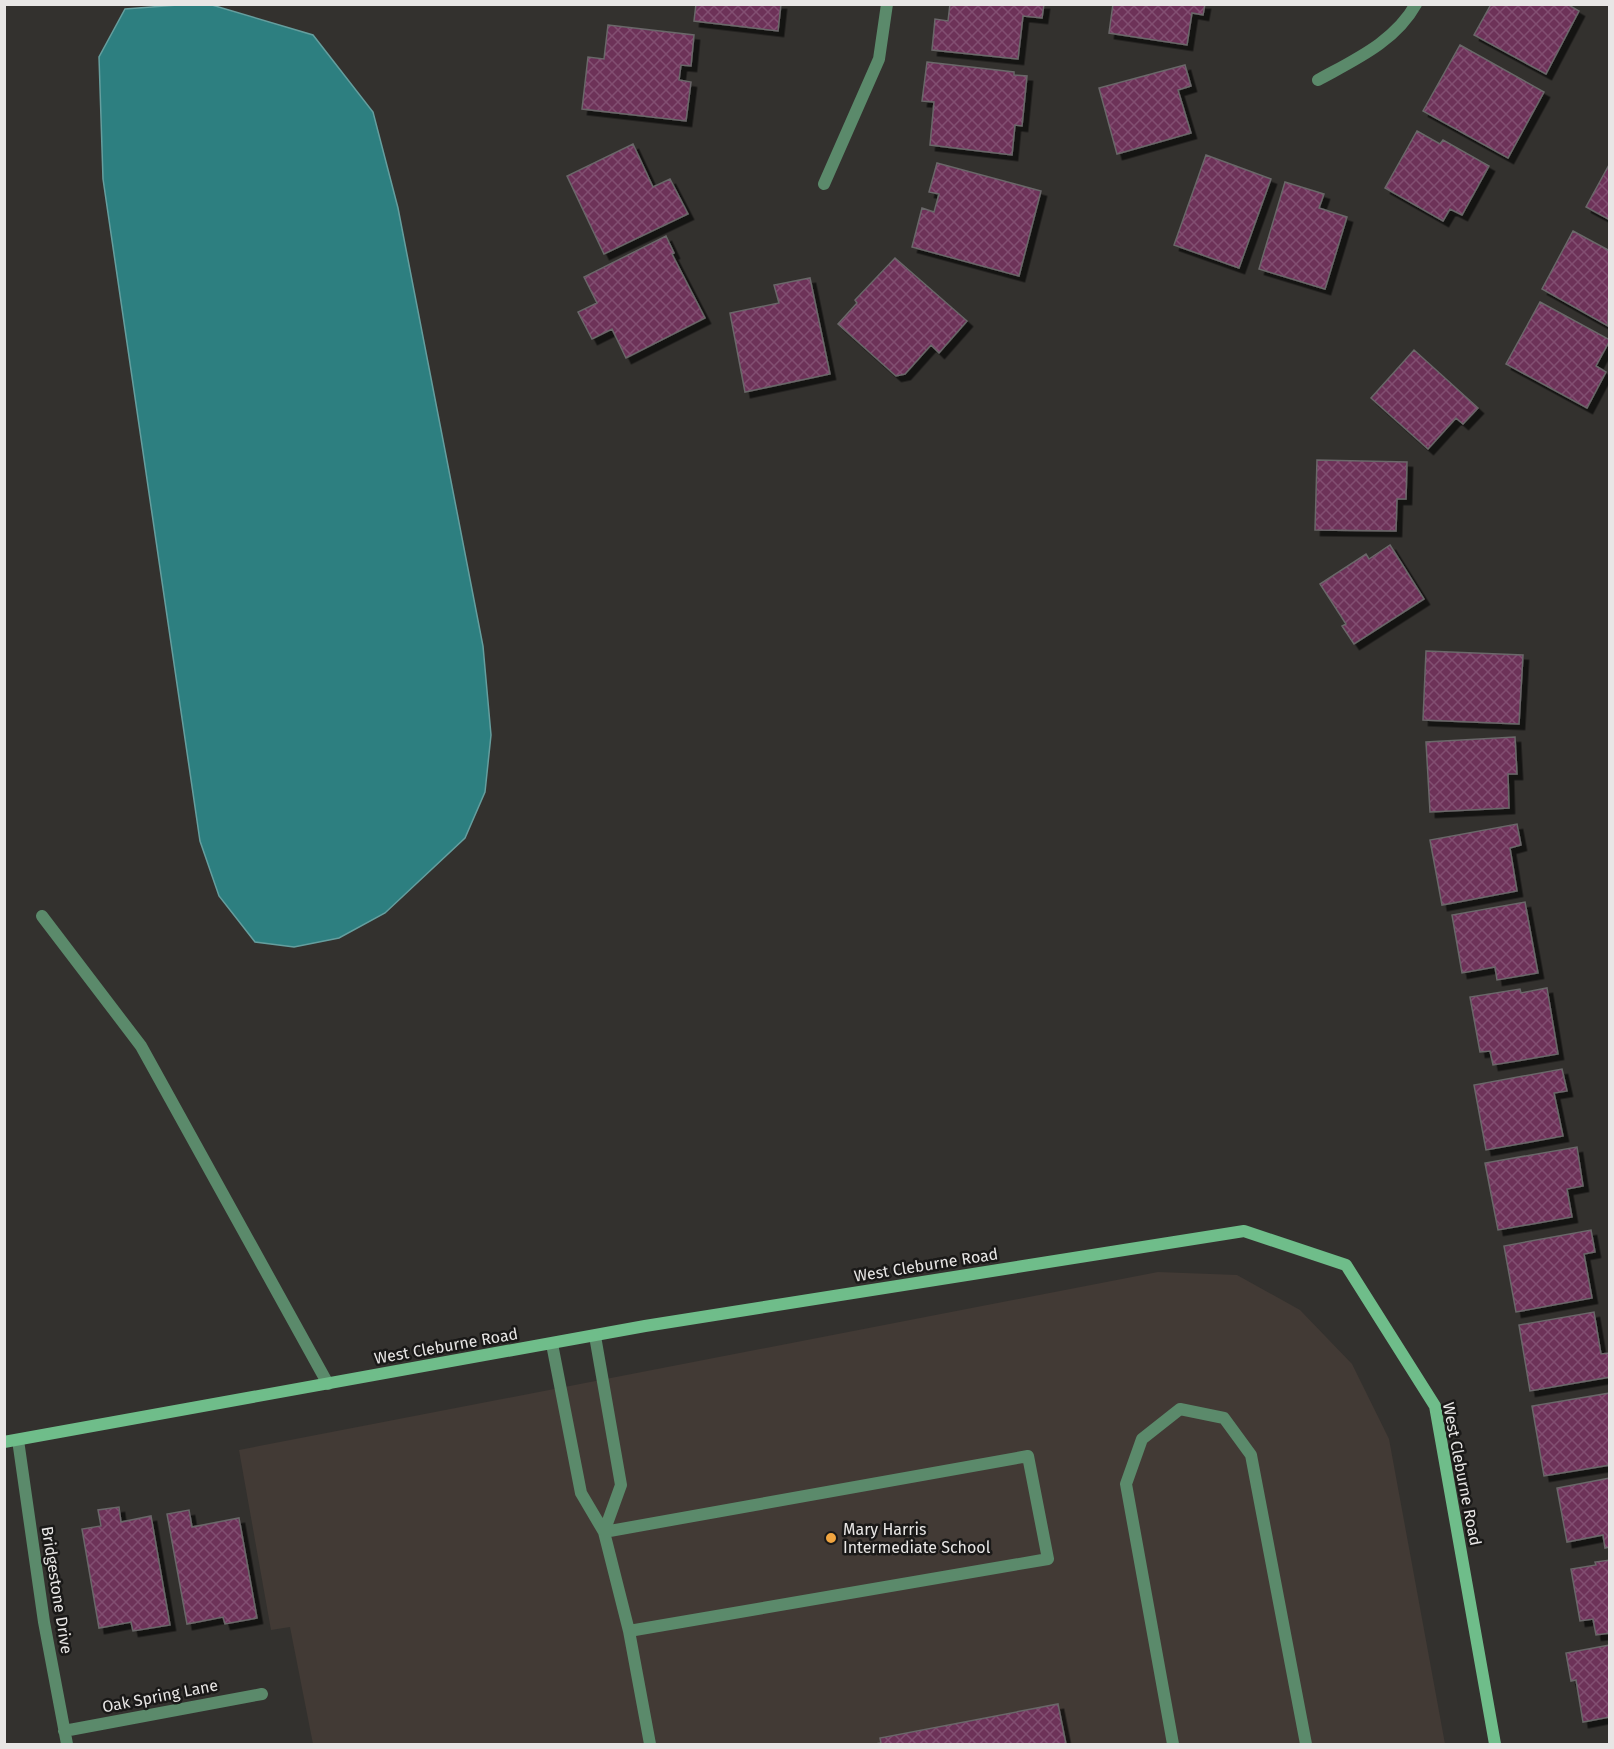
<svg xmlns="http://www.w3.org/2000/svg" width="1614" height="1749" font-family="'Fira Sans',sans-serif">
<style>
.built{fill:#423a35}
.water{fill:#2d7f80;stroke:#659e9e;stroke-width:1.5}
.building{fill:url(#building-cross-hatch);stroke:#6a6769;stroke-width:1.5;filter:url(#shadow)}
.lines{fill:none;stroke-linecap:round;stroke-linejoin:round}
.lane{stroke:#5b8a6b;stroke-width:12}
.street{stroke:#5b8a6b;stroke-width:12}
.secondary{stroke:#6fbd8a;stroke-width:12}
.poi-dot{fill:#f1a540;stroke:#1a1918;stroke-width:2}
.labels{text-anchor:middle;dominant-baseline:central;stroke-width:5;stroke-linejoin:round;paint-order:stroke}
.street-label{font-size:16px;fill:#e8e6e5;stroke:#1a1918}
.poi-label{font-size:16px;fill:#e8e6e5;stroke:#1a1918;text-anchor:start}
</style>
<defs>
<pattern id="building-cross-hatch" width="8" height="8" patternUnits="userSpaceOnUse" patternTransform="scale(1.5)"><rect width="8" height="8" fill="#6d3259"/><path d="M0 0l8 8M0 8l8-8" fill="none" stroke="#825071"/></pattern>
<filter id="shadow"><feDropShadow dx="5.5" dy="5.5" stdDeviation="0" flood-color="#0009"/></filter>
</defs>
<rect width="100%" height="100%" fill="#33312e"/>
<path class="built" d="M1158,1272L1237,1275L1300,1310L1352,1364L1389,1439L1445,1744H313L290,1627L271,1630L239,1450Z"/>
<path class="water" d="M191,4L212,5L313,35L373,112L398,208L483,646L491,735L485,792L465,838L385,913L339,938L294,947L255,942L219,896L200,841L103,179L99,57L125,9Z"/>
<path class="building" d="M696,4H781L778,31L694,21Z
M950,4H1044L1042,18L1023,16L1018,59L932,50L935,19L948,21Z
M1113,4H1205L1203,15L1192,13L1187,45L1109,33Z
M1487,4H1567L1579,11L1546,74L1474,35L1490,6Z
M608,25L694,35L691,66L681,65L679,80L691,82L686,121L582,109L588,57L604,59Z
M1460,45L1544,92L1508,158L1423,111Z
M927,62L1014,72V75L1027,76L1022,126L1015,125L1012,155L930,145L934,102L922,101Z
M1185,65L1191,86L1178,90L1191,133L1117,154L1099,88Z
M1417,131L1440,144L1443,140L1489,166L1462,215L1450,209L1443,221L1385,188Z
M633,144L653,187L670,179L688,214L604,254L567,176Z
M1206,155L1271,179L1239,268L1174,245Z
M937,163L1041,191L1019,276L912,247L922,208L934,212L939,194L929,192Z
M1610,163V220L1586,207Z
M1285,182L1324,194L1319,208L1347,217L1325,289L1259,269Z
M1573,231L1610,251L1608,326L1542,289Z
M666,236L674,253L672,254L705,318L626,358L612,329L592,339L578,312L597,303L584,277Z
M895,258L967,321L939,353L931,345L905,374L896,376L838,324L857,303L855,300Z
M810,278L830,374L745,392L730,313L779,303L774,285Z
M1540,302L1610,340L1596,366L1606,372L1587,408L1506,364Z
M1414,350L1478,408L1463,424L1456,418L1428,449L1371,398Z
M1317,460L1407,462L1406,499H1397L1396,531L1315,530Z
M1390,545L1424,599L1354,644L1342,626L1346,624L1320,584L1366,554L1369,559Z
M1426,651L1523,655L1519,724L1423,720Z
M1515,737L1517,774H1508L1509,808L1430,812L1426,742Z
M1517,824L1521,845L1510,848L1517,891L1442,905L1430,840Z
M1525,902L1538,973L1497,980L1495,967L1462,973L1452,915Z
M1547,988L1558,1054L1493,1065L1490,1051L1480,1052L1470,997L1520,989L1521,993Z
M1562,1069L1567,1091L1554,1093L1563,1136L1486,1150L1474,1085Z
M1577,1147L1583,1186L1567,1189L1572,1217L1498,1230L1485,1163Z
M1591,1230L1595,1252L1584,1254L1592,1298L1516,1312L1504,1246Z
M1594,1312L1601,1354L1610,1353V1377L1530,1391L1519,1325Z
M1610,1393V1465L1544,1476L1532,1406Z
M1610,1478V1547L1605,1548L1603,1535L1567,1542L1557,1488Z
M119,1507L121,1522L151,1516L170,1625L133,1631L131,1622L99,1628L82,1529L101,1526L98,1510Z
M189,1510L192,1527L239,1518L257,1618L225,1624L223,1617L187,1624L167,1514Z
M1610,1560V1633L1596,1635L1593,1619L1580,1621L1571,1569L1596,1565L1595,1562Z
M1610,1645V1717L1583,1722L1576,1680L1571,1681L1566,1653Z
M1058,1704L1066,1744H875L881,1743L880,1738Z"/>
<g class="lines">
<path class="lane" d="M42,916L141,1046L328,1384
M595,1336L621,1485L604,1532
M552,1344L581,1493L604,1532L629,1631L650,1744
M604,1532L1028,1456L1048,1559L629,1631
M1173,1744L1126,1484L1142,1439L1180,1409L1224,1418L1251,1455L1306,1744"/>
<path class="street" d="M1318,80C1354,60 1395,42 1416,4
M824,184L879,59L887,4
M18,1440L44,1622L67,1744
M64,1731L262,1694"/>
<path class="secondary" d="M4,1442L645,1326L1244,1231L1346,1265L1435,1406L1495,1744"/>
</g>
<circle class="poi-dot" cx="831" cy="1538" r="6"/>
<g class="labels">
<g class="street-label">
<text transform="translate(926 1265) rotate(-9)">West Cleburne Road</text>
<text transform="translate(446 1346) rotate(-10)">West Cleburne Road</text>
<text transform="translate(1462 1474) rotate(79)">West Cleburne Road</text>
<text transform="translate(57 1590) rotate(81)">Bridgestone Drive</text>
<text transform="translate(160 1696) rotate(-11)">Oak Spring Lane</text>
</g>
<g class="poi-label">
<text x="843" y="1529">Mary Harris<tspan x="843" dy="18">Intermediate School</tspan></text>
</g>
</g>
<rect width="1614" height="1749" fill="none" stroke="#e8e6e5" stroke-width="12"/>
</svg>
